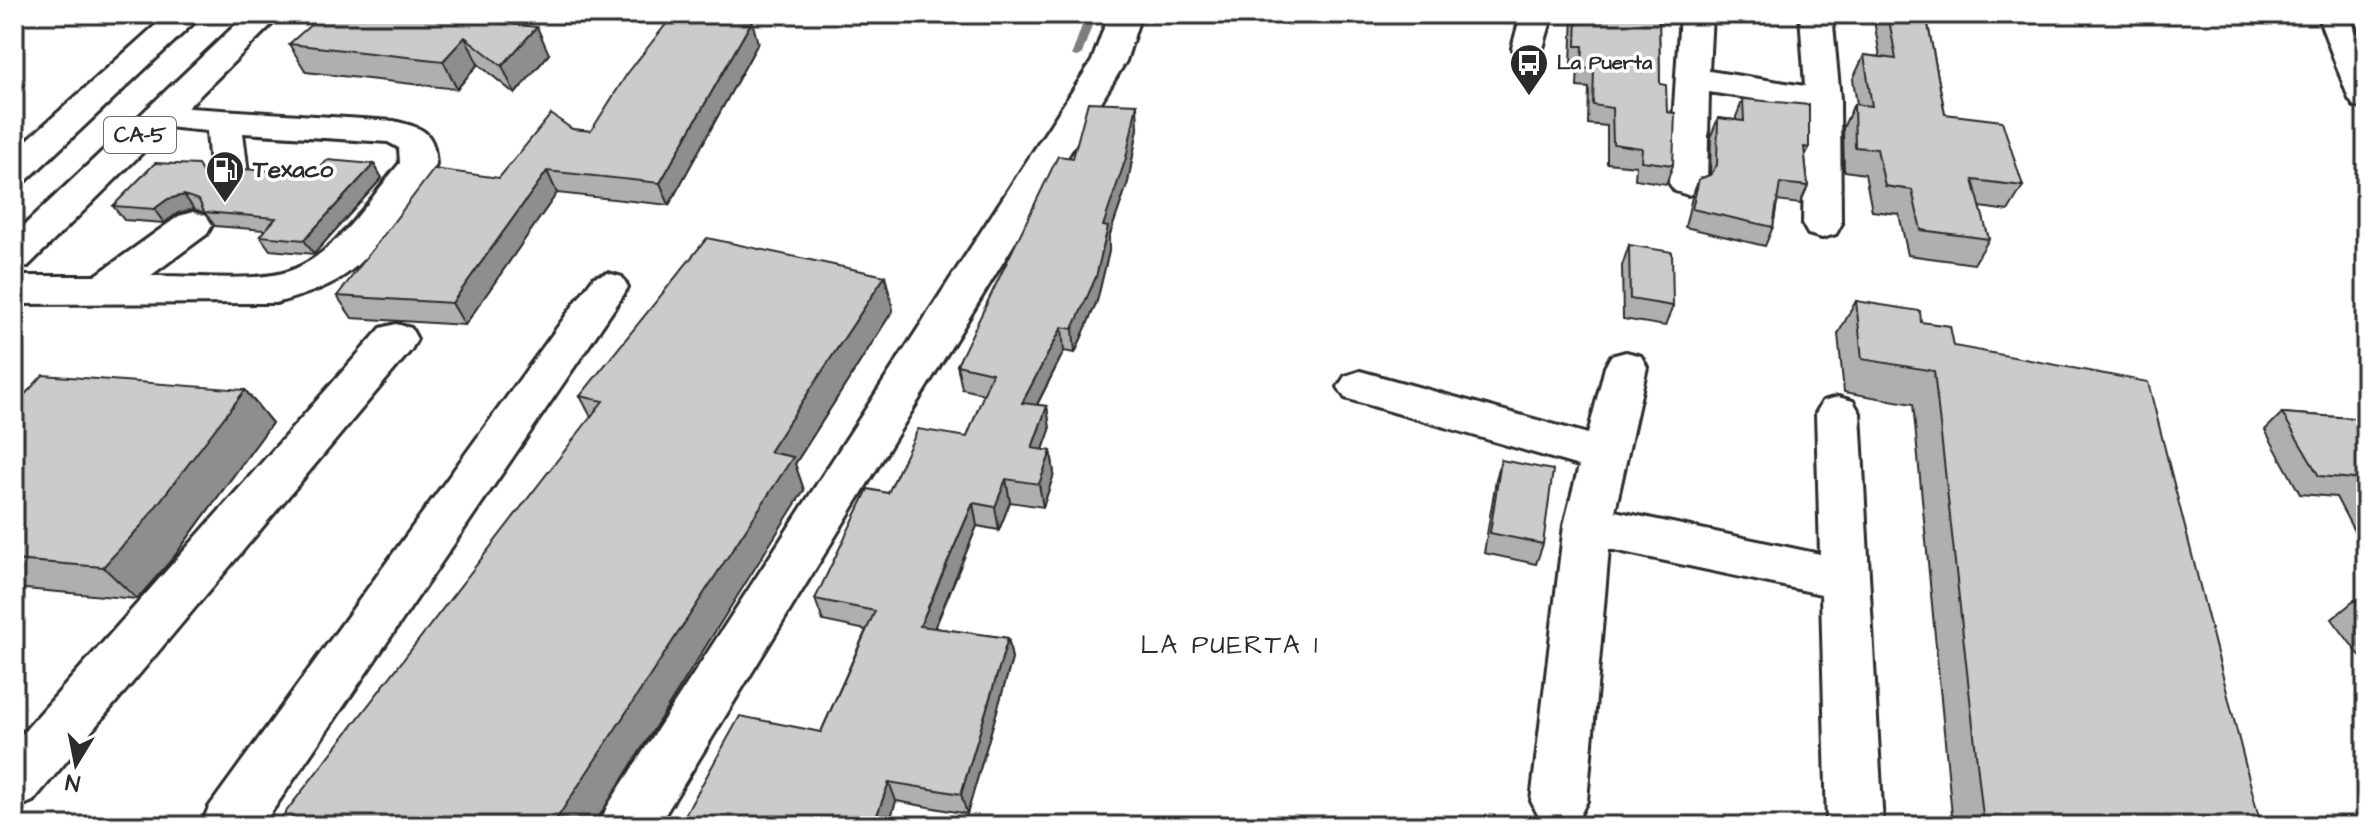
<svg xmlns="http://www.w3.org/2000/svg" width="2380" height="840" font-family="'Architects Daughter',sans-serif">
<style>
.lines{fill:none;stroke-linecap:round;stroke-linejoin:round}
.stream{fill:#7e7e7e;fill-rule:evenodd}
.minor-casing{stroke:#2b2b2b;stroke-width:6}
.highway-casing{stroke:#2b2b2b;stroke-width:6}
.minor{fill:#fff;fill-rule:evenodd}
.highway{fill:#fff;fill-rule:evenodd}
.wall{fill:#afafaf;stroke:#2b2b2b;stroke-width:2}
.shaded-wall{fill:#8e8e8e;stroke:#2b2b2b;stroke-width:2}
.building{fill:#cbcbcb;stroke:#2b2b2b;stroke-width:2}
.labels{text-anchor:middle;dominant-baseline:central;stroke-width:7;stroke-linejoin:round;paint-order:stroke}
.far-poi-label{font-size:20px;font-weight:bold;fill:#2b2b2b;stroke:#fff;text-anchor:start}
.shield{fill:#fff;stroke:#6b6b6b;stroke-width:2}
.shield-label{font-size:22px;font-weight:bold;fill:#2b2b2b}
.poi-label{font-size:24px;font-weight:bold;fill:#2b2b2b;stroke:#fff;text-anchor:start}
.neighbourhood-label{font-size:26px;letter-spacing:2px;fill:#2b2b2b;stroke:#fff}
</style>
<rect width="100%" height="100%" fill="#fff"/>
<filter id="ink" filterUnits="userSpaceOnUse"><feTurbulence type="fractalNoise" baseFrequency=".0125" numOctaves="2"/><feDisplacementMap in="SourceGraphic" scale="16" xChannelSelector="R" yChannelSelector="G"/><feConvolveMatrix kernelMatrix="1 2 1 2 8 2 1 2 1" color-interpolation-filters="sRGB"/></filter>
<g filter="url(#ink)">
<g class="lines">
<path class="stream" d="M1086,14H1096L1082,54L1077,57L1073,56L1072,54Z"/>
<defs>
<path id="minor" d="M1109,14H1141L1126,61L658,826H599L607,807L1092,61Z
M1521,14H1553L1541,55L1529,58L1517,55L1512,48Z
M1680,14H1712L1709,71L1805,86L1800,14H1832L1840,99L1841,225L1836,234L1822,238L1808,234L1803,225L1805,107L1709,92L1707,183L1701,191L1688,195L1675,191L1669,183Z
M2317,14H2349L2366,56V109L2354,106L2349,99Z
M159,106L394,121C426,129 434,132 436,165C419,191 377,247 355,267C333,287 303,295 276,303L14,304V276H95L179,216L193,212L207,216L212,225L207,234L150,276C190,275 234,281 273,275C329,267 366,203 400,163L399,148L388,142L243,133L249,181L243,189L230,193L217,189L211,181L207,131L147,125L141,117L147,109Z
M608,273L622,277L628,287L622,297L262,826H201L209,807L594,277Z
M396,324L411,328L417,339L411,350L33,801L14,809V743L381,328Z
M1626,352L1641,356L1647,367L1615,511L1820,554L1816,413L1823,401L1838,397L1853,401L1860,413L1883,826H1827L1821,594L1609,549L1587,801L1578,819L1556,826L1540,819L1531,801L1564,525L1579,466L1345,398L1338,387L1345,376L1360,371L1588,434L1605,367L1611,356Z"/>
<path id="highway" d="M168,14H203L27,180L14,184V152Z
M247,14H282L28,266L14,270V235Z"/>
</defs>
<use href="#minor" class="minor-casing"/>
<use href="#highway" class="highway-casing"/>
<use href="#minor" class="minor"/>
<use href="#highway" class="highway"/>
</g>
<path class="wall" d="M414,14L549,54L515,94L478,64L457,89L306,72L289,44Z
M1573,14H1672L1669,23L1659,22L1660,84L1667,112L1673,165L1666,184L1635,179L1636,166L1607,163V126L1588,124L1589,88L1577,87L1578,65L1571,64Z
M1873,14H1926L1945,114L2023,186L2008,211L1980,207L1989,239L1974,264L1908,255L1899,214L1872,211L1865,174L1844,171L1843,128L1854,104H1857L1853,79L1864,55L1880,57Z
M758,43L669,205L557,193L465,325L352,318L337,296L499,178L572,129L591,131Z
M1743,99L1809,148L1805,156L1808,186L1800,204L1777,201L1773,227L1765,246L1685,227L1692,197L1699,179L1710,175L1711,136L1718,118L1736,120V117Z
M1138,128L1128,182L1109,237V251L1097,301L1075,353L1064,351L1037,405L1047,406L1050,430L1043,450L1051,451L1054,474L1043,507L1010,502L999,530L977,526L935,628L1008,638L1012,659L967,814L896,801L888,826H679L821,732L866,630L823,621L815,599L888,493L967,437L984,394L962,389L957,365L1073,158Z
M374,164L382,178L314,254L270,250L260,236L265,230L215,226L205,213L194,209L178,213L164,223L124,220L113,206L206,177L219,182L315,174Z
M1629,245L1673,306L1665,326L1623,319L1622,266Z
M885,276L893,310L795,464L804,490L591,417L580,396Z
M1856,301L1921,322L1954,346L2261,826H1953L1913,404L1844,392L1838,334Z
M245,390L272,423L173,558L137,599L14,588V406Z
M2282,413L2366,419V554L2336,497L2300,494L2265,430Z
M1501,460L1543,544L1536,564L1484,553L1496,480Z
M2355,600H2366V664L2332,619Z"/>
<path class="shaded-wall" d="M752,21L758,43L669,205L660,183Z
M537,27L549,54L515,94L502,66Z
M465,37L478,64L457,89L443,61Z
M1137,104L1138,128L1128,182L1109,237V251L1097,301L1075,353L1073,329Z
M374,164L382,178L314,254L304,240Z
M547,171L557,193L465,325L452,303Z
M184,195L194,209L178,213L164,223L154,209L168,199Z
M885,276L893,310L795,464L804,490L593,826H552L769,452Z
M1062,327L1064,351L1026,426L1022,403Z
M245,390L272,423L173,558L137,599L103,567Z
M1047,406L1050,430L1035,471L1032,448Z
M1051,451L1054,474L1043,507L1039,484Z
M1006,479L1010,502L999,530L995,507Z
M973,503L977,526L926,648L920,626Z
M1008,638L1012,659L967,814L961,794Z
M889,782L896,801L888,826H876L874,823Z"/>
<path class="building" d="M323,14H414L537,27L502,66L465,37L443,61L289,44Z
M674,14L752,21L660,183L547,171L452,303L337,296L434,169L499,178L551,114L572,129L591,131L627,74Z
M1577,14H1659L1660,84L1666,85L1667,112L1675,113L1673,165L1641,161L1642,148L1613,144L1612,108L1593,105L1594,70L1582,68L1583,46H1576Z
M1888,14H1926L1945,114L2002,121L2023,186L1973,180L1989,239L1921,230L1912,190L1885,186L1877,149L1855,147L1854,104L1872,106L1864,55L1896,59Z
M1743,99L1809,105V148L1804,147L1808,186L1780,183L1773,227L1692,209L1699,179L1710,175L1717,165L1718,118L1744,121Z
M1088,102L1137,104L1126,158L1103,226L1108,227L1096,277L1073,329L1062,327L1022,403L1047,406L1032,448L1051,451L1039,484L1006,479L995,507L973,503L920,626L1008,638L961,794L889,782L874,823L858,820L856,826H679L740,716L821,732L875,611L815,599L868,489L888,493L918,429L967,437L992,373L957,365L1058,156L1073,158Z
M327,160L374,164L304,240L260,236L276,218L204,212L199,200L184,195L168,199L154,209L113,206L155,163L198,165L205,177L219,182L234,178L242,169L315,174Z
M707,238L885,276L769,452L793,457L552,826H275L603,401L580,396Z
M1629,245L1672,252L1673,306L1630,299Z
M1856,301L1920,311L1921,322L1950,326L1954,346L2148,382L2261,826H1984L1934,371L1862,359Z
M43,375L245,390L141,526L103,567L14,560V406Z
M2282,413L2366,419V499L2355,479L2319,476Z
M1501,460L1553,470L1543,544L1490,533Z
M2355,600H2366V615Z"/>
</g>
<defs>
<symbol id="bus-pin" viewBox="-11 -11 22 30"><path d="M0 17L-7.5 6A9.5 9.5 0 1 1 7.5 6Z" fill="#2b2b2b" stroke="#fff"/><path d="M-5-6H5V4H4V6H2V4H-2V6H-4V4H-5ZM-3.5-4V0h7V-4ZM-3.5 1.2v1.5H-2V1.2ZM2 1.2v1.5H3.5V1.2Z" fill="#fff"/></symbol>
<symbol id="fuel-pin" viewBox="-11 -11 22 30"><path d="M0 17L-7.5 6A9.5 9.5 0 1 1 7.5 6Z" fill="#2b2b2b" stroke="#fff"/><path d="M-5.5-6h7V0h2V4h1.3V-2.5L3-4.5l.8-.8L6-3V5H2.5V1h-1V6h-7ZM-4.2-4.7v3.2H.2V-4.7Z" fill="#fff"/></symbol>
</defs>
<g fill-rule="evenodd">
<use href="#bus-pin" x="1507" y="41" width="44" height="60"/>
<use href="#fuel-pin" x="203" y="148" width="44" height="60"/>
</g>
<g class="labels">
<g class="far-poi-label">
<text x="1557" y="63">La Puerta</text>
</g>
<rect class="shield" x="104" y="117" width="72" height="36" rx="6"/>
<g class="shield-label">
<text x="140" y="135">CA-5</text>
</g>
<g class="poi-label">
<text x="253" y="170">Texaco</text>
</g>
<g class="neighbourhood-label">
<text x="1230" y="645">LA PUERTA 1</text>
</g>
</g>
<rect width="2380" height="840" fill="none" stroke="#fff" stroke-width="48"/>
<rect x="24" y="24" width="2332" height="792" fill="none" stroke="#2b2b2b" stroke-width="3" filter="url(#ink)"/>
<g transform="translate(76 764) rotate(190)" stroke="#ffffff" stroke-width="6" paint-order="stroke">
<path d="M0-6L14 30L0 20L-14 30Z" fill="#2b2b2b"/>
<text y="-12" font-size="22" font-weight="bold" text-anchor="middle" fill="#2b2b2b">N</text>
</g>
</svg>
